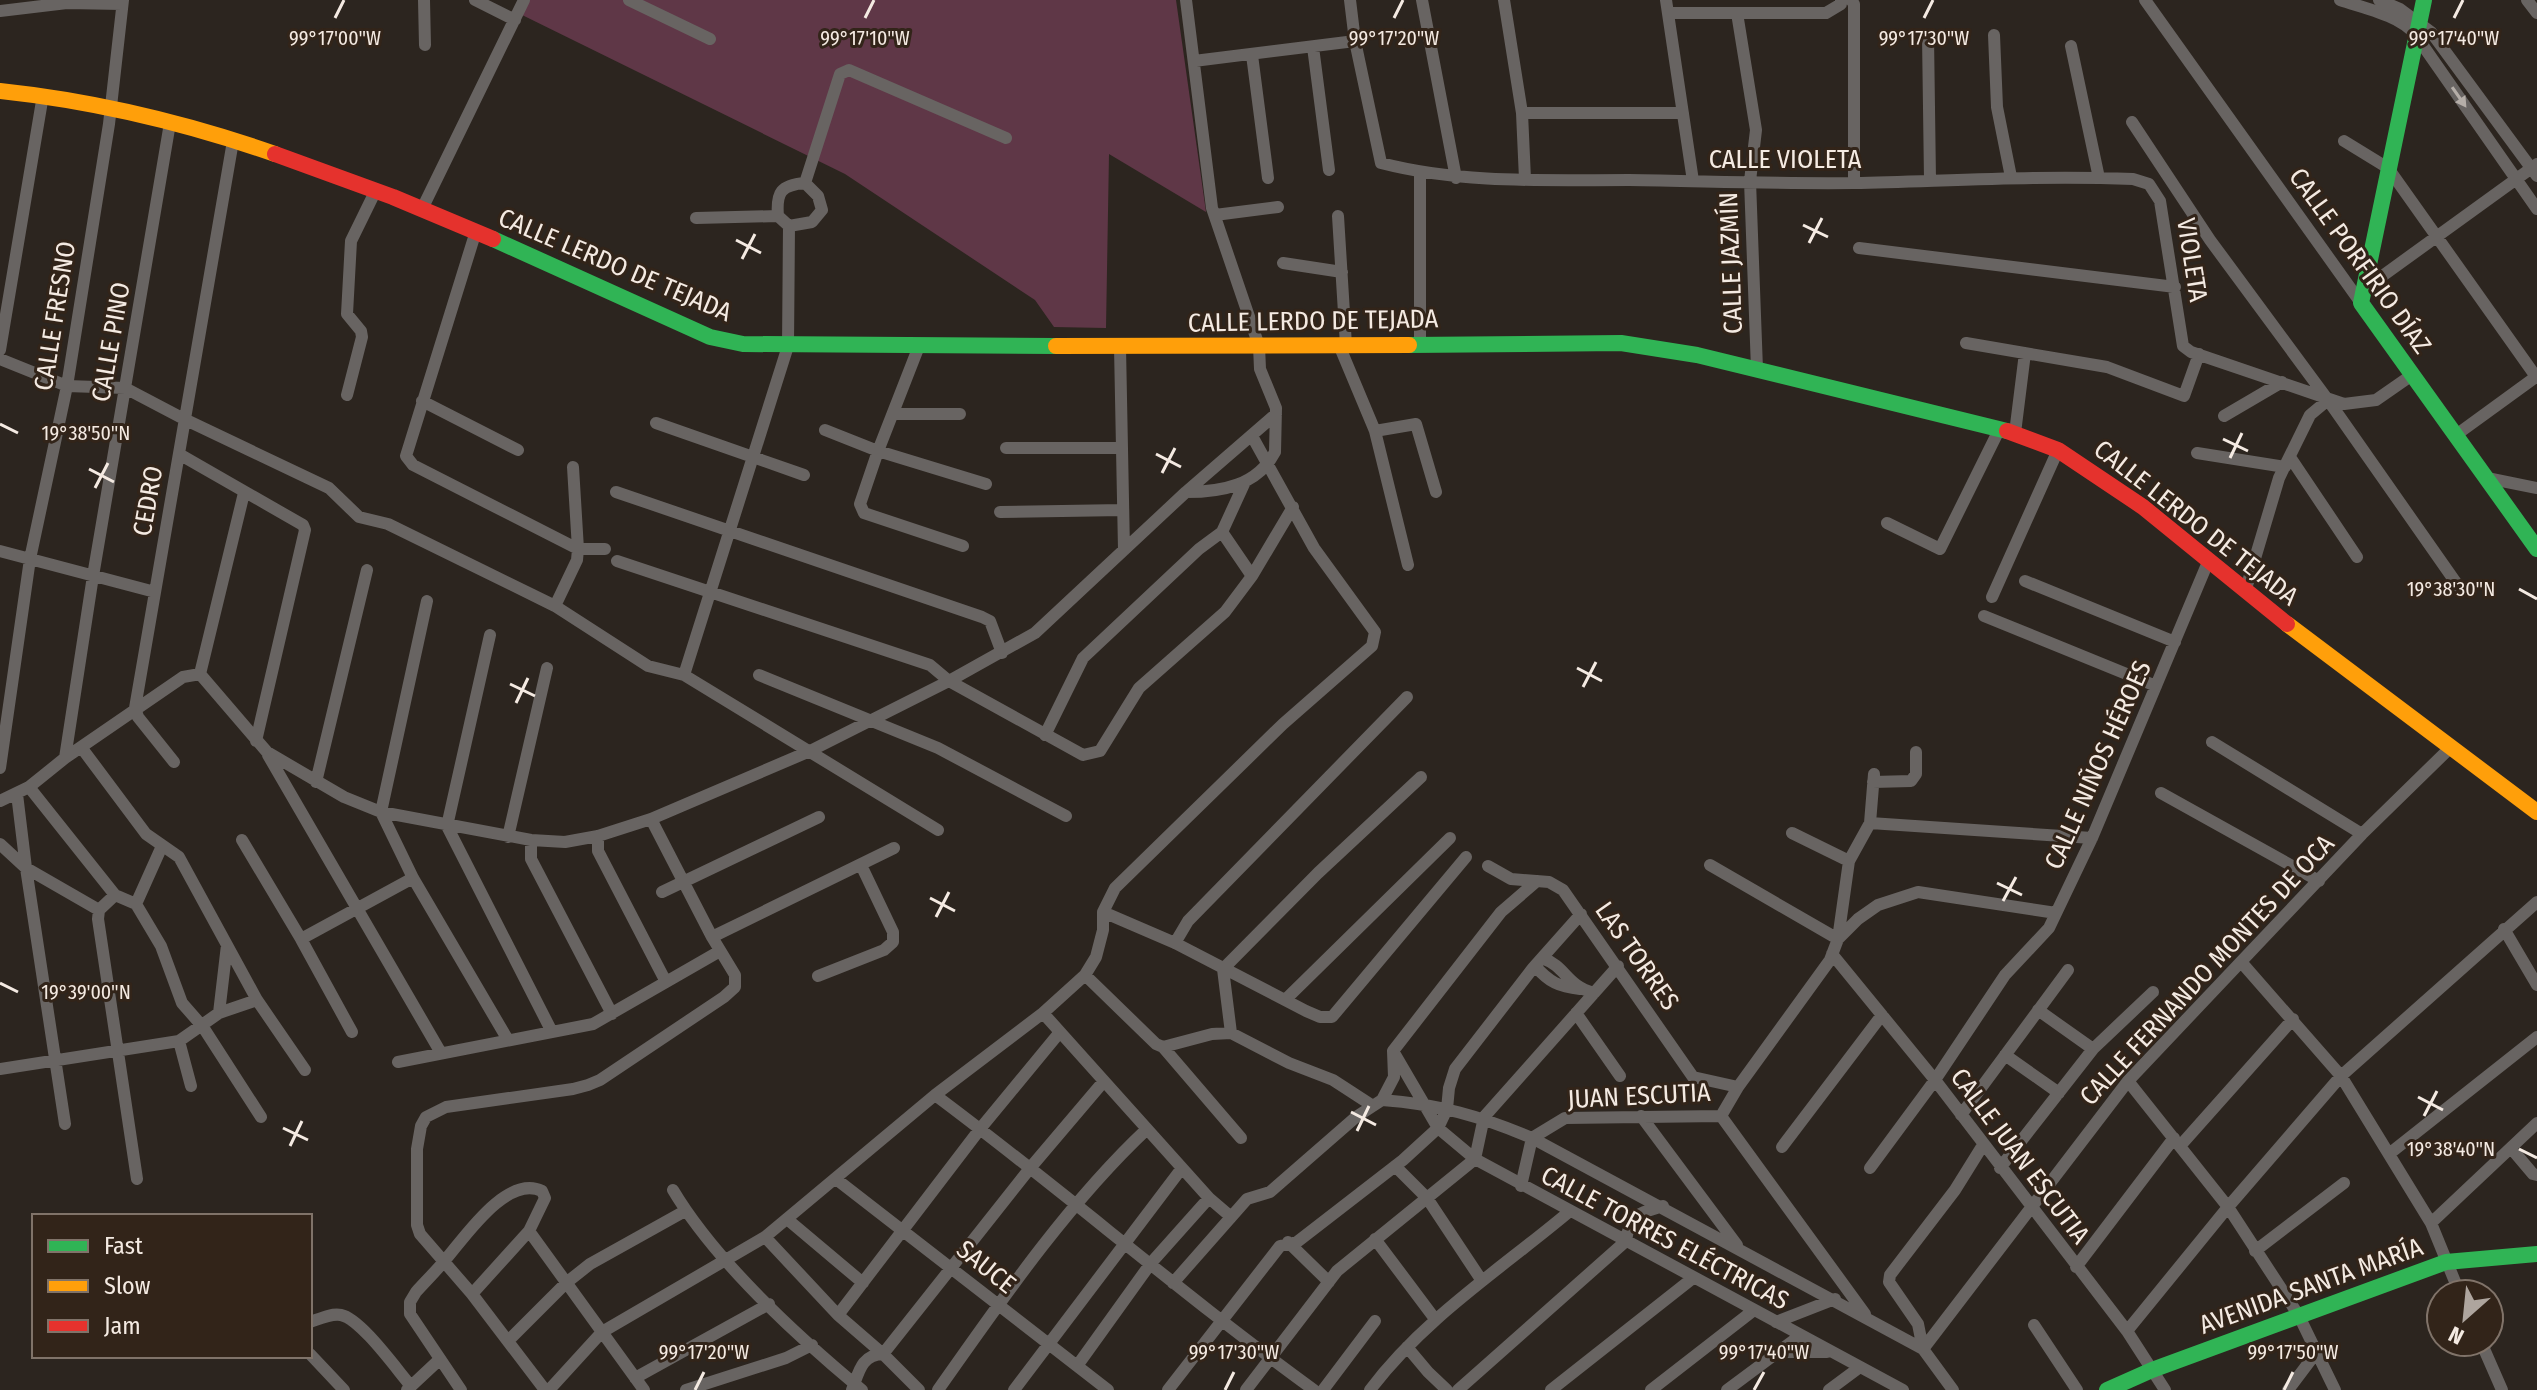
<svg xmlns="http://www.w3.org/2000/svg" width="2537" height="1390" font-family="'Fira Sans Condensed',sans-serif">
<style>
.green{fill:#5f3747}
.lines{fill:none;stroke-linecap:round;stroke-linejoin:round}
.street{stroke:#686462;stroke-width:12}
.fast{stroke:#30b455;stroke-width:16}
.slow{stroke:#ff9f0a;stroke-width:16}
.jam{stroke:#e5322d;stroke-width:16}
.oneway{fill:#b5aea8}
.ticks{fill:none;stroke:#f4eae2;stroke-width:3}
.labels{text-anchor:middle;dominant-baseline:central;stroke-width:6;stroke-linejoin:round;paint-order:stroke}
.street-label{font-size:26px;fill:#f4eae2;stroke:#322419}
.ticks-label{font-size:20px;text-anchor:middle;fill:#f4eae2;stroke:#322419;stroke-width:6;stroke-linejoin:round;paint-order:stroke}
</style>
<rect width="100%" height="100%" fill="#2c251f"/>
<path class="green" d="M522,0H1176L1206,212L1109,154L1106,328L1054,327L1035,300L845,174L516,12Z"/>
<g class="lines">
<path class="street" d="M424,0L425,45
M475,0L515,20
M629,0L710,39
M1186,0L1212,208L1259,346L1260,369L1276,408L1275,452C1257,486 1221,492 1186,492
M1350,0L1355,41L1381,163C1462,184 1545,180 1629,180C1704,181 1779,184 1854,183C1947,181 2040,175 2133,179L2149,184L2160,201L2183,346L2191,352L2344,404L2376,400L2412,375
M1422,0L1456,178
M1504,0L1522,113L1525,179
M1666,0L1693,181
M1851,0L1854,4V183
M2145,0L2361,303
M2340,0C2370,10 2411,17 2424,47L2537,209
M2379,0L2400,9L2431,32L2537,176
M2527,0L2537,13
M0,11L67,3L122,4
M1668,13H1826L1841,4V0
M1737,13L1756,130L1750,181L1757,369
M1994,35L1997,107L2011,177
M1928,36L1930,180
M2071,46L2099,178
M1313,47L1329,170
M1252,55L1268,178
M1194,61L1355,41
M1522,113H1683
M2132,122L2210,240L2328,400L2459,587
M2344,141L2388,168L2537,378
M805,183C781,185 776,192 778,216L789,226L812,222L822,210L818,196L805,183L840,74L849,70L1006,138
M422,209L524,0
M1215,215L1278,207
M1338,216L1346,345
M696,218L778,216
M476,231L406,456L413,465L578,549H605
M1859,248L2175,287
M1283,263L1342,272
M2363,290L2537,164
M1966,343L2107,367L2184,396L2199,354
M1420,344V173
M1339,345L1375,431L1408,565
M919,346L878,451L860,504L864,513L963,546
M1120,347L1124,550
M0,350L43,95
M0,359L67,386L125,388L184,419L329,488L359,517L388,524L555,606L648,666L684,675L938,830
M347,395L362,337L361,331L347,314L351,241L376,190
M422,401L518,450
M893,414H960
M2224,416L2282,382
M656,423L804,475
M825,430L878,451L986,484
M1375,431L1416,424L1436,492
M2015,433L2025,353
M2456,435L2537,376
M1006,448H1122
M2197,453L2285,467
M179,454L303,525L305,530L256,741
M2290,457L2357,557
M2487,478L2537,488
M616,492L982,617L990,621L1002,653
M1000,512L1123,510
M1887,523L1940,549L2000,428
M1222,532L1252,576
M0,551L155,592
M617,561L930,665L949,681L1083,755L1100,751L1139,688L1225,612L1252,576L1293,507
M2025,581L2175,642
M2245,592L2279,478L2310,415L2328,400
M1992,597L2058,450
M427,601L381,812L413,878L508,1040
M555,606L577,560L578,549L573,467
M1984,616L2156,686
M490,635L447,826L552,1032
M200,674L267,752L344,797L381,812L531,840L565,842L598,836L651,819L810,751L949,681L1035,633L1186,492L1276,414
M200,674L244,493
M684,675L788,346L789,226
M759,675L938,748L1066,816
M1045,735L1083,658L1199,549L1222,532L1244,484
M2212,742L2362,834
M81,747L146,834L179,857L257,1000L305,1070
M268,755L441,1053
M65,758L93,576L170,123
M174,762L138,717L135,708L233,141
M0,768L30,559L67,386L109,124L123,0
M316,782L367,570
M1873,782L1911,781L1916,774V752
M29,787L115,895L136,904L161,946L182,1003L203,1027L261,1117
M2161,793L2319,881
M17,794L26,868L65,1124
M0,801L29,787L65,758L183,677L200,674
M1870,823L2092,838
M1792,833L1849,861
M598,836V851L666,982
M508,837L547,668
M242,840L301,939L352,1032
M531,840V859L612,1014
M0,844L26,868L99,910
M1710,865L1838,939L1858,919L1878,905L1918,892L2056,913
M1488,866L1511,879L1549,882L1563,890L1693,1077L1738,1087
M662,892L819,817
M115,895L99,910L98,919L137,1179
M136,904L162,846
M1103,912L1175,943L1306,1011L1320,1017H1332L1466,857
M2504,929L2537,985
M712,937L894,848
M301,939L413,878
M1175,943L1188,921L1407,697
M1832,954L1935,1080L2127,1331L2165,1390
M1542,958C1567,967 1565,985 1594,993
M2242,963L2341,1076L2431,1223L2460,1294
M1535,966C1549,982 1559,987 1580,989
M1085,975L1156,1044L1163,1047L1212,1034L1231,1033L1289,1063L1333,1080L1373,1106
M818,976L884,950L893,942V932L861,865
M1285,1000L1450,838
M2038,1010L2093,1049
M219,1013L227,945
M1043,1013L1209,1198L1230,1216
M1576,1013L1620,1076
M1231,1033L1223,969L1318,873L1421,777
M1163,1047L1241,1138
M1393,1051L1438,1128L1475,1159L1903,1390
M2005,1055L2059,1093
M398,1062L593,1024L720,951
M0,1069L179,1041
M2128,1081L2228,1207L2299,1316L2335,1390
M191,1086L179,1041L219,1013L257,1000
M935,1095C1064,1191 1184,1296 1314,1390
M1382,1100C1438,1104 1480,1116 1532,1138L1923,1349
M1961,1115L2068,970
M1641,1116L1737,1245
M1721,1116L1865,1314
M2180,1146L2293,1019
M1782,1147L1882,1015
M2511,1148L2533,1174L2537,1175
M2389,1154L2537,1037
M1395,1166L1427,1198L1482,1281
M1870,1168L1935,1080L2005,975L2049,928L2092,838L2208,562
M2000,1168L2093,1049L2153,992
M836,1179L1108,1390
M1521,1186L1532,1138L1565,1118L1721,1116L1738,1087L1830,960L1838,939L1849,861L1870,823L1874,774
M673,1190C716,1262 797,1336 862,1390
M787,1219L863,1283
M2431,1223L2537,1123
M765,1237L838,1315L883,1354L919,1390
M1375,1239L1435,1319
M1288,1242L1329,1282
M2255,1251L2344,1183
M2076,1267L2174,1138
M1173,1283L1247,1199L1270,1192L1356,1117L1382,1100L1394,1077L1393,1051L1501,912L1537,881
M472,1294L529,1231
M838,1315L980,1129L1060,1032
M310,1322C319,1319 331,1313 341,1315C361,1319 397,1370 411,1386
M1776,1322L1835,1299
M2034,1325L2077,1390
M2127,1331L2228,1207L2341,1076L2537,902
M508,1341L566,1283L590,1264L685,1211
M2481,1342L2502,1390
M1407,1347L1428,1372L1447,1390
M1923,1349L2128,1081L2362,834L2450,748
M1778,1352H1827
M310,1354L344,1390
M1077,1366L1151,1263L1209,1198
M635,1378L769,1304
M407,1390L439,1360
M461,1390L410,1314V1302L416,1292C426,1281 436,1271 446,1259C465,1237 507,1174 542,1191L545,1198L529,1231L644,1390
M545,1390L472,1294L420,1234L417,1225V1149L421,1126L426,1117L446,1107L573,1089L588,1085L600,1080L724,997L735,987V975L712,937L651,819
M549,1390L602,1332L765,1237L935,1095L1043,1013L1085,975L1096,957L1103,930V912L1115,888L1283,724L1372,646L1375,632L1314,548L1252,436
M686,1390L786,1358L812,1345
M852,1390C859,1372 861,1355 883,1354L1031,1167L1104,1081
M938,1390C1000,1302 1068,1203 1147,1129
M1014,1390L1182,1168
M1168,1390L1280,1246L1297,1242L1403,1160L1438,1128L1447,1109L1449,1088L1455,1069L1533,968L1581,914
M1246,1390L1337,1271L1475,1159L1484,1117L1618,966
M1323,1390L1375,1321
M1370,1390C1424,1318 1501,1269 1570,1211
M1458,1390L1626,1241C1630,1214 1637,1214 1663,1206
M1551,1390L1693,1278
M1651,1390L1754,1310
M1727,1390L1801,1335
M1829,1390L1860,1367
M1953,1390L1923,1349L1918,1324L1889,1282L1890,1275L1955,1190L1983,1145
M2288,1390L2316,1353"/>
<path class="fast" d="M2424,0L2361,303L2537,549
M493,239L710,337L743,344L1056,346
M1409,345L1621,343L1697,355L2007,431
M2107,1390L2152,1370L2446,1262L2537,1254"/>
<path class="slow" d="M0,91C94,101 186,123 275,154
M1056,346L1409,345
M2287,624L2537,812"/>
<path class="jam" d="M275,154L393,197L493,239
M2007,431L2058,450L2143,507L2287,624"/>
</g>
<defs><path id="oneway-solid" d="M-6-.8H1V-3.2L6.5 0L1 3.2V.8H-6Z" transform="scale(2)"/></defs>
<use class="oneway" href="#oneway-solid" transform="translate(2459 97) rotate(55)"/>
<path class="ticks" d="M335,18L344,0M865,18L874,0M1394,18L1403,0M1924,18L1933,0M2454,18L2463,0M1803,225L1828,237M736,240L761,253M1809,243L1822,218M742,259L755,234M0,424L18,433M2223,439L2248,451M1156,454L1181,467M2230,458L2242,433M89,469L114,482M1162,473L1175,448M95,488L108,463M2519,589L2537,599M1577,668L1602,681M510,684L535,696M1583,687L1596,662M516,703L528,678M1997,883L2022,895M930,898L955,911M2003,901L2016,877M936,917L949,892M0,983L18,992M2418,1097L2443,1110M1351,1112L1376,1125M2424,1116L2437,1091M283,1128L308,1140M1357,1131L1369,1106M290,1146L302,1121M2519,1149L2537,1158M695,1390L704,1372M1225,1390L1234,1372M1754,1390L1764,1372M2284,1390L2293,1372"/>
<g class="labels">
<g class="street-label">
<text x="1785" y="159">CALLE VIOLETA</text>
<text transform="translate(2192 260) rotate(81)">VIOLETA</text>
<text transform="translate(2360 261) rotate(54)">CALLE PORFIRIO DÍAZ</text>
<text transform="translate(1731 263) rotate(-92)">CALLE JAZMÍN</text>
<text transform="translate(615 265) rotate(23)">CALLE LERDO DE TEJADA</text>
<text transform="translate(55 316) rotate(-81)">CALLE FRESNO</text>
<text transform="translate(1313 321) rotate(-1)">CALLE LERDO DE TEJADA</text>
<text transform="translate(111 342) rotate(-80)">CALLE PINO</text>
<text transform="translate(148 501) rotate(-80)">CEDRO</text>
<text transform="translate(2196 523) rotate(38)">CALLE LERDO DE TEJADA</text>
<text transform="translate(2098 765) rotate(-66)">CALLE NIÑOS HÉROES</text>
<text transform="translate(1637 956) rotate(55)">LAS TORRES</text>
<text transform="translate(2207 970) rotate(-47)">CALLE FERNANDO MONTES DE OCA</text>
<text transform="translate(1639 1096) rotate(-3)">JUAN ESCUTIA</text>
<text transform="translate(2020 1156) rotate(53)">CALLE JUAN ESCUTIA</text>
<text transform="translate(1665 1238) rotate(28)">CALLE TORRES ELÉCTRICAS</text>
<text transform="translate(986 1267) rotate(39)">SAUCE</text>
<text transform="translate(2311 1286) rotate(-20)">AVENIDA SANTA MARÍA</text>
</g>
</g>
<g class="ticks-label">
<text x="335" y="45">99°17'00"W</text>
<text x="865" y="45">99°17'10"W</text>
<text x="1394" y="45">99°17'20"W</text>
<text x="1924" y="45">99°17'30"W</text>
<text x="2454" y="45">99°17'40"W</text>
<text x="86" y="440">19°38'50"N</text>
<text x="2451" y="596">19°38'30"N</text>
<text x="86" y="999">19°39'00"N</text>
<text x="2451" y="1156">19°38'40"N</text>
<text x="704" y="1359">99°17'20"W</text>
<text x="1234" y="1359">99°17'30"W</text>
<text x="1764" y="1359">99°17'40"W</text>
<text x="2293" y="1359">99°17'50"W</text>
</g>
<rect x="32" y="1214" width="280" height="144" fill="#322419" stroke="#807369" stroke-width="2"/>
<rect x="48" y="1240" width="40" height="12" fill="#30b455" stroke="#807369" stroke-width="2"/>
<text x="104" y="1254" font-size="24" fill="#f4eae2">Fast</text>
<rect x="48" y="1280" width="40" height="12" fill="#ff9f0a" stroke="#807369" stroke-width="2"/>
<text x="104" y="1294" font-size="24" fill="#f4eae2">Slow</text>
<rect x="48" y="1320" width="40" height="12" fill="#e5322d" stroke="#807369" stroke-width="2"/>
<text x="104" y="1334" font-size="24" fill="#f4eae2">Jam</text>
<g transform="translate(2465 1318) rotate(207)"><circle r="38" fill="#322419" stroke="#807369" stroke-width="2"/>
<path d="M0-6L14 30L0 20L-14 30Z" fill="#aea59e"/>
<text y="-12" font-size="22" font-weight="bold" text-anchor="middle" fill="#f4eae2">N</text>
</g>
</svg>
